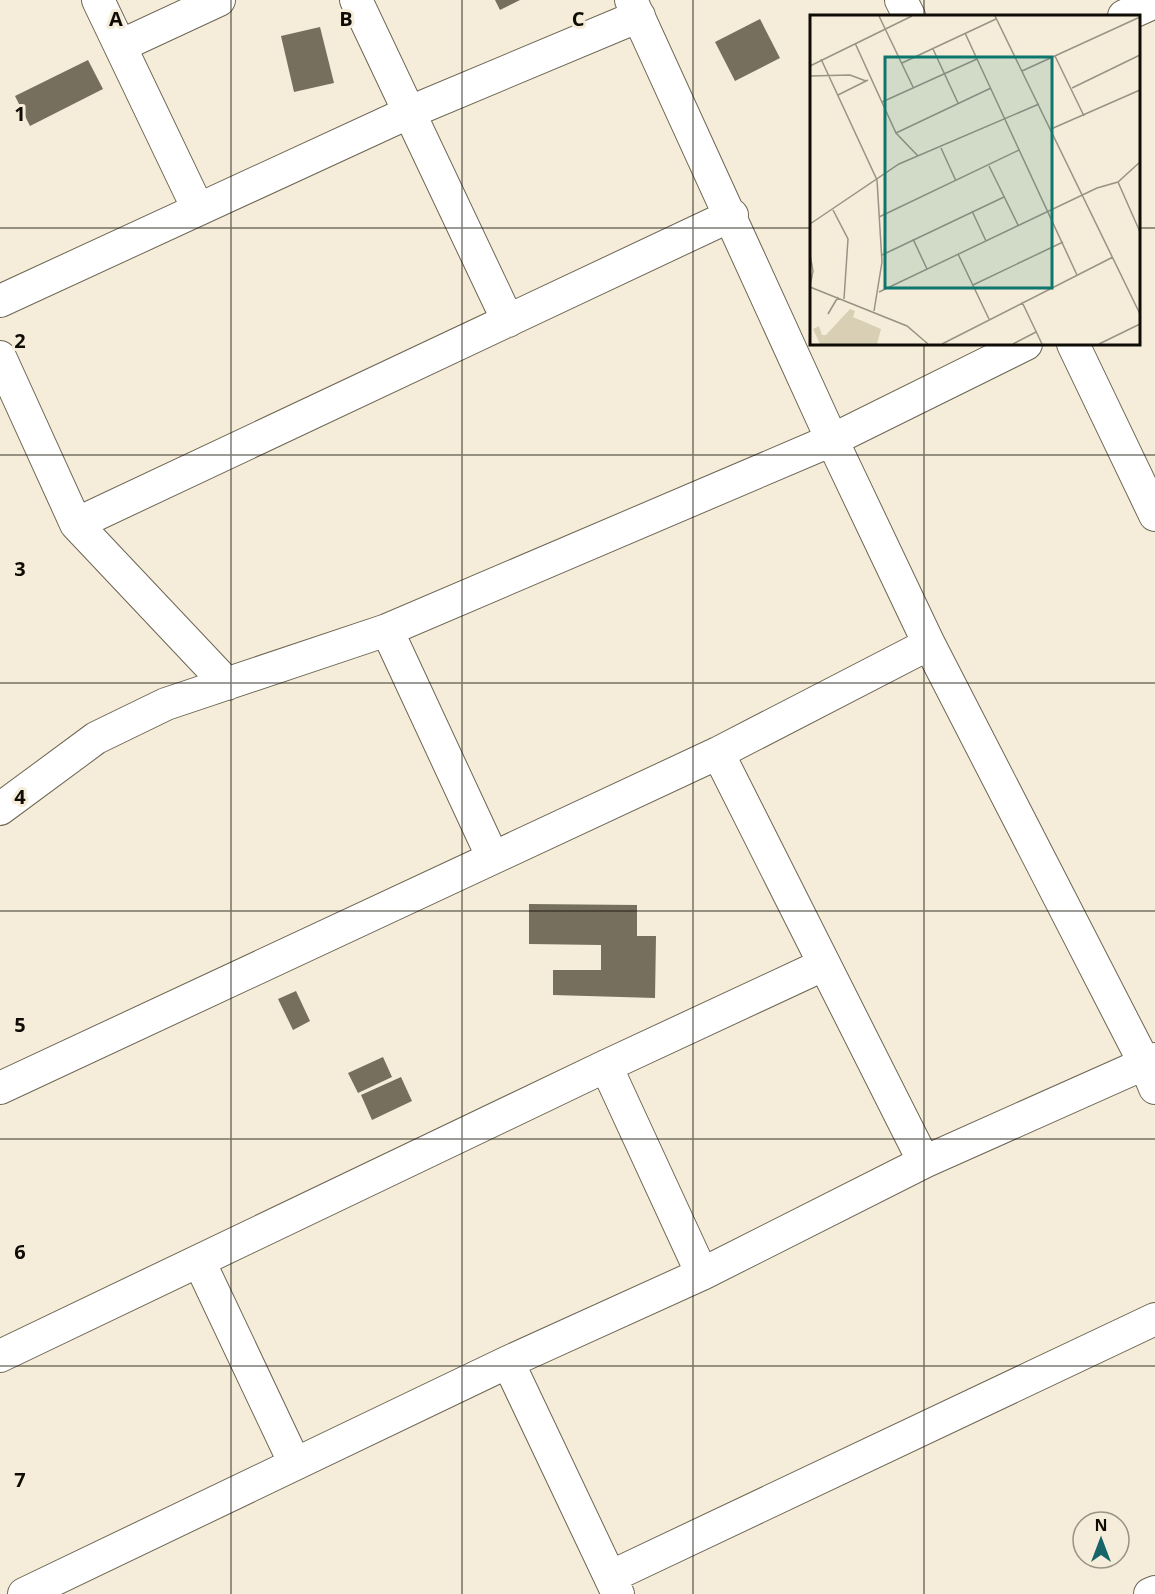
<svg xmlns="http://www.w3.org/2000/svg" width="1155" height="1594" font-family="'Open Sans',sans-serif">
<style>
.building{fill:#766f5d}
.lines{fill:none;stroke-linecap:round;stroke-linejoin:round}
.street-casing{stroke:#6d6654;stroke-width:34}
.street{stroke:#fff;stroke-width:32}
.grid{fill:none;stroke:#0f0c06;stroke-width:1.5;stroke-opacity:0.55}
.inset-road{fill:none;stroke:#999385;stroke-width:1.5}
.view{fill:#0f766e;fill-opacity:0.15;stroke:#0f766e;stroke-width:3}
.inset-edge{fill:none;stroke:#0f0c06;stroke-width:3}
.grid-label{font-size:20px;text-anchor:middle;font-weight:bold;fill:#0f0c06;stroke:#f5edd9;stroke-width:6;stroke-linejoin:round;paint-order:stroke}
</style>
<rect width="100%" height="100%" fill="#f5edd9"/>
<path class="building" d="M495,0H520L500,10Z
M760,19L780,58L735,81L715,42Z
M320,27L334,83L294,92L281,36Z
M88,60L103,89L30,126L15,96Z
M529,904L637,905V936H656L655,998L553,995V970H601V945L529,944Z
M296,991L310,1021L293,1030L278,999Z
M383,1057L392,1077L358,1093L348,1073Z
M401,1077L412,1101L372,1120L361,1095Z"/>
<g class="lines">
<defs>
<path id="street" d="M98,0L198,209
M356,0L508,321
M631,0L832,440L929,644L1145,1064L1155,1088
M901,0L909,16
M1124,16L1155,2
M120,46L219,0
M0,301L410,112L639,16
M1073,344L1155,515
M0,357L76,524L227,684
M76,524L732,215
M387,630L492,856
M718,753L924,1162
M0,809L96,738L166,704L387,630L832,440L1026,344
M606,1066L702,1274
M0,1088L718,753L929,644
M199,1261L295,1464
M0,1356L606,1066L823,965
M508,1362L618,1594
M610,1577L1155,1319
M24,1594L508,1362L702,1274L924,1162L1155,1059
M1150,1594L1155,1592"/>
</defs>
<use href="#street" class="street-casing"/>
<use href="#street" class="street"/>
</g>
<path class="grid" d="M231,0V1594M462,0V1594M693,0V1594M924,0V16M0,228H812M1138,228H1155M924,344V1594M0,455H1155M0,683H1155M0,911H1155M0,1139H1155M0,1366H1155"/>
<g transform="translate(810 15)">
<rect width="330" height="330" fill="#f5edd9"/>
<path d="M40,294L45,296L43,302L71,314L67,329H10L3,314L9,311L12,320H16Z" fill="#d9cfb5"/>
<path class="inset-road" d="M69,1L103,72M185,1L330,299M155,18L267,260M45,28L86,118L108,141M123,34L148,88M245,41L274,101M11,44L67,165L72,247L64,296M92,48L186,4M0,51L102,1M212,56L330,2M0,61L40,60L56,66M262,73L330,40M28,80L58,65M72,87L167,44M241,114L330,75M86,118L181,73M131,133L146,166M179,151L208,210M308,167L330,217M23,195L38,224L34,284M162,196L176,226M69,202L209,135M0,209L89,149L229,89M103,224L117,254M148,239L179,304M0,240L3,256L0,271M72,240L194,182M163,270L253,227M0,272L97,311L118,329M69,277L287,173L308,167L330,147M212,287L232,329M18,299L28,282M132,329L303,242M203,329L226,317M289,329L330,309"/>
<path class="view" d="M75,42H242V273H75Z"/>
<rect width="330" height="330" class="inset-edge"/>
</g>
<g class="grid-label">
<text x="116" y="26">A</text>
<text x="346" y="26">B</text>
<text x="578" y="26">C</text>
<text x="20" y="121">1</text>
<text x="20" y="348">2</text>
<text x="20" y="576">3</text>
<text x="20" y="804">4</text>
<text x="20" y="1032">5</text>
<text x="20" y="1259">6</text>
<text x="20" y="1487">7</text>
</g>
<g transform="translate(1101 1540)"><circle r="28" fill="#f5edd9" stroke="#999385" stroke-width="1.5"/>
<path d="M0-4.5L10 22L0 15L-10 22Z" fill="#176569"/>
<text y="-9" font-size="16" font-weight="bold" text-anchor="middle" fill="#0f0c06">N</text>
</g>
</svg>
